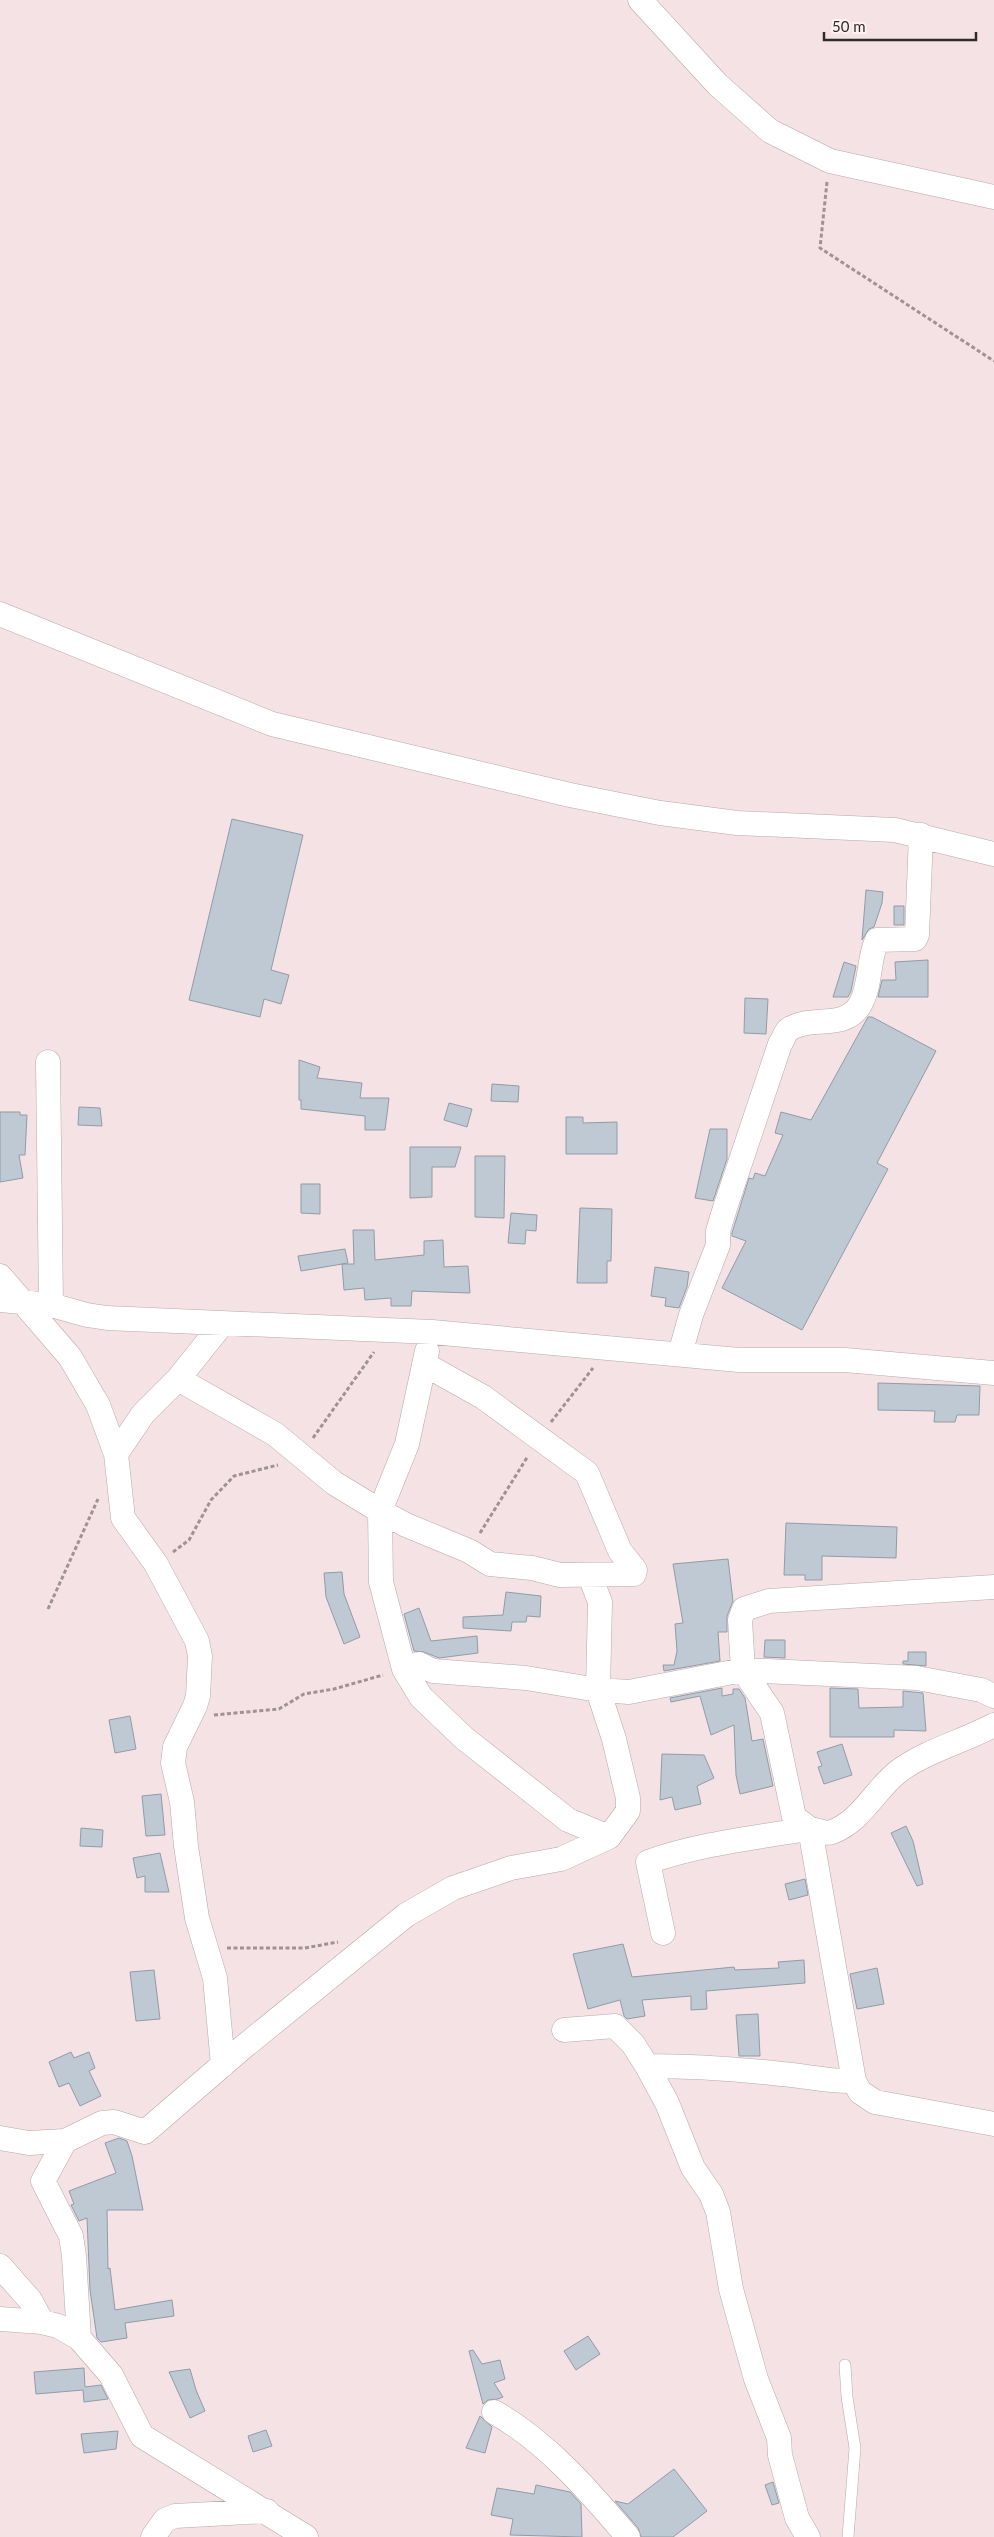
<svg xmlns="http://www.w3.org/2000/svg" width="994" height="2537" font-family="Lato,sans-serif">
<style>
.building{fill:#bec9d3;stroke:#919ca6}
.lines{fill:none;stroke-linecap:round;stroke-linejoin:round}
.service-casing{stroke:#b8a8a9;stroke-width:12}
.minor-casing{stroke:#b8a8a9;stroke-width:25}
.path{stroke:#9f9293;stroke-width:3;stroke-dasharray:4 2.5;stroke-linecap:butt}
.service{stroke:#fff;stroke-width:11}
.minor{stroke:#fff;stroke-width:24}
</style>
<rect width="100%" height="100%" fill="#f4e2e4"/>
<path class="building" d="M232,819L303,835L271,970L289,975L281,1004L264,999L260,1017L189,1000Z
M866,890L883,892L882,903L874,927L869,929L862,940Z
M894,906H904V925H894Z
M928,960V997H878L882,980H896L895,962Z
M844,962L856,966L851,991L848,997H833Z
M745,998L768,999L766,1034L744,1033Z
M868,1017H872L936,1051L877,1163L888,1169L802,1330L722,1288L746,1241L732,1236V1233L749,1178L753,1179L755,1173L765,1176L783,1135L775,1133L781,1112L811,1120Z
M299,1060L320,1067L317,1078L362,1083L360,1098H389L385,1130H365V1116L301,1109V1100H299Z
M492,1084L519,1086L518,1102L491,1101Z
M449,1103L472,1109L467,1127L444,1120Z
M79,1107L100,1108L102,1126L78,1125Z
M0,1112H20V1115H27L25,1155H19L23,1178L0,1182Z
M566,1117H583V1123L617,1122V1154H566Z
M710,1129H727V1159L713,1201L695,1198Z
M410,1147H461L455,1167H432V1197L410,1198Z
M475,1156H505L504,1218L475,1217Z
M301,1184H320V1214L301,1213Z
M580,1208L612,1209L611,1261H607V1283H577Z
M511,1213L537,1215L536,1231L526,1230L525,1244L508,1243Z
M353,1230H374L375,1260L424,1255V1241L443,1240L444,1267L468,1266L470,1293L412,1291L411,1306H391V1298L365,1300L364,1288L344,1290L342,1264H354Z
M345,1249L348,1263L301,1271L298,1256Z
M655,1267L689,1272L687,1287L679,1308L665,1306L666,1298L651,1296Z
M878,1383L980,1386L979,1415H957L955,1422H934L935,1411L878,1410Z
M786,1523L897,1527L896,1558L822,1556V1580H805V1575H784Z
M728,1559L733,1601L727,1616V1632H718L720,1661L664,1671L663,1665H674L677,1651L675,1624L683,1623L673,1564Z
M342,1572L344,1594L360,1637L344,1644L326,1597L324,1573Z
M506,1592L541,1596L540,1617L527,1616L526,1622H512L511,1631L463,1628V1617L503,1615Z
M419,1608L431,1641L477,1636L478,1653L439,1658L424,1652L414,1651L404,1614Z
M765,1640H785V1658L764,1657Z
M908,1652H926V1666L903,1664V1661H908Z
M722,1688V1696L733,1694V1689H739L745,1698L752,1741L763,1739L773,1786L740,1794L736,1775L734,1725L711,1735L700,1696L671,1702L670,1698Z
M830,1688L858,1689L859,1708L903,1707V1691L923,1693L926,1731L894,1730V1737H830Z
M130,1716L136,1749L115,1753L109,1720Z
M842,1744L852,1775L824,1784L818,1767L822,1766L817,1752Z
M662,1754L704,1755L714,1778L697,1786L701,1804L675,1810L672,1797L660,1800Z
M161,1794L165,1835L146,1836L142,1796Z
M906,1826L913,1841L923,1884L917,1886L891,1833Z
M81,1828L103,1830L102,1847L80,1846Z
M160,1853L169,1892H145V1876L137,1878L133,1858Z
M805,1879L808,1895L789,1900L785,1884Z
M623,1944L632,1977L734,1967L735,1970L779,1968L778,1962L804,1960L805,1983L706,1991L707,2009L691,2010V1996L642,2000L645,2016L627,2019L624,2016L620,2000L588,2009L573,1954Z
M877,1968L884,2004L857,2009L850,1974Z
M154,1970L160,2019L136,2021L130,1972Z
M758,2014L760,2056H739L736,2015Z
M71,2052L74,2058L89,2052L95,2068L89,2071L101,2096L80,2106L69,2083L59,2087L49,2062Z
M119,2138L127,2141L132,2156L143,2210H107L108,2269L110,2268L115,2310L172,2300L174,2316L125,2323L127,2338L101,2342L97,2338L90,2290L87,2218L79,2221L71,2205L74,2204L69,2191L116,2173L105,2143Z
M588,2336L600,2354L576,2370L564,2351Z
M473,2350L482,2364L500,2360L505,2379L494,2383L503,2397L498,2399L488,2400L483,2404L469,2351Z
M84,2368L85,2387L101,2385L108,2399L84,2402L83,2390L36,2394L34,2372Z
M190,2369L196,2390L205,2411L190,2418L169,2372Z
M480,2416L492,2427L485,2453L466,2448Z
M266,2430L272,2446L253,2452L248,2436Z
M118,2431L116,2449L84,2453L81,2434Z
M674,2469L707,2511L673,2537H641L638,2528L615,2501L628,2504Z
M773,2482L779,2503L772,2505L765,2485Z
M536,2485L570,2492L581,2504L582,2537L510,2535L513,2519L491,2515L497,2488L534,2494Z"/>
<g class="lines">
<defs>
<path id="service" d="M845,2365L847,2397L855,2448L848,2537"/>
<path id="minor" d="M640,0L718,85L770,131L830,161L994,197
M0,614L272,724L570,795L660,813L737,823L895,830L994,854
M48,1062L51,1305
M0,1276L70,1357L98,1405L116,1454L123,1518L156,1564L197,1641L200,1656L198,1696L195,1706L175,1747L173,1763L182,1802L186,1846L197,1918L215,1978L223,2065
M0,1300L51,1305L87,1315L107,1318L432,1332L739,1360H845L994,1373
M427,1351L407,1444L380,1511L381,1582L404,1669L421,1697L464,1738L568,1820L609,1837
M680,1354L691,1315L718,1245V1231L725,1208L780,1044C783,1040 785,1033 788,1030C809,1014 846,1032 861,1003C871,984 868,960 877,940L915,939L917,935L921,835
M178,1379L275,1434L334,1483L380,1511L406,1525L469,1551L490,1564L532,1568L560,1575L634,1574L635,1570L620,1551L587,1473L483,1397L424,1364
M116,1454L143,1414L178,1379L222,1324
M994,1587L769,1601L744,1609L740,1620L743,1670L772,1713L794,1817L810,1829L854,2081L860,2092L875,2102L994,2124
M404,1669L419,1664L433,1671L526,1678L598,1690L629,1692L743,1670L917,1678L981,1690L994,1696
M663,1933L648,1862C699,1844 753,1838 807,1829C815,1828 824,1835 832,1832C862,1821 875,1789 899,1771C926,1751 964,1741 994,1725
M564,2030L615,2026L633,2044L647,2066L667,2103L693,2168L711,2194L718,2212L731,2289L756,2379L779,2438L780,2455L797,2518L808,2537
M647,2066C693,2066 737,2069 782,2074C808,2076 828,2082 854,2081
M0,2138L29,2143L65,2141L102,2123L114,2122L145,2132L241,2049L406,1915L453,1888L511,1868L561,1859L609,1837L628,1811V1798L614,1739L598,1690L600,1602L590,1576
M65,2141L43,2181L71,2236L74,2256L79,2338
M0,2266L30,2300L42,2322
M0,2319L42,2322L58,2326L79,2338L111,2375L142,2436L306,2537
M494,2412C547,2442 589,2491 628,2537
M153,2537L165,2520L175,2516L267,2511"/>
</defs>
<use href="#service" class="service-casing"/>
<use href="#minor" class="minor-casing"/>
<path class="path" d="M827,182L820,248L994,361
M551,1422L593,1368
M313,1438L374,1352
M480,1533L528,1456
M173,1552L189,1540L211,1500L234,1476L278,1465
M48,1609L98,1499
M214,1715L279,1709L304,1694L334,1689L383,1675
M227,1948H305L338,1942"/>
<use href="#service" class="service"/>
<use href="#minor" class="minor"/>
</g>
<path d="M824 32v8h152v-8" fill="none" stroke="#302a2a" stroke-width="2.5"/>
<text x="832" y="32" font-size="15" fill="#302a2a" stroke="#fff1f2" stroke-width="4" paint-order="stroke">50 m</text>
</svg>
